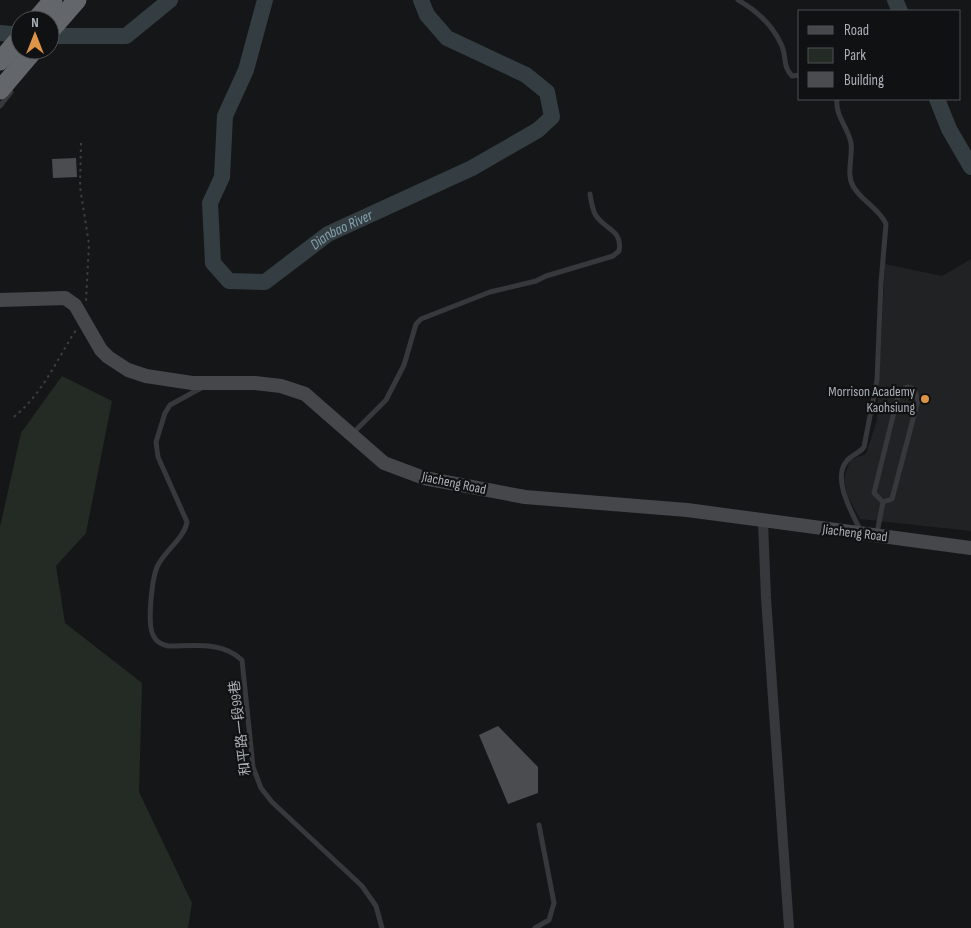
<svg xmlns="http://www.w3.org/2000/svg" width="971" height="928" font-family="'Sofia Sans Condensed','Noto Sans TC',sans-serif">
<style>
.built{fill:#212224}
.green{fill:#242b24}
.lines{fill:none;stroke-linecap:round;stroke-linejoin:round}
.river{stroke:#343e42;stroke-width:16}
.building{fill:#4a4c4f}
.path{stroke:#3d3f42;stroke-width:2;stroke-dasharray:2.5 4;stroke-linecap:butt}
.lane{stroke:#37383b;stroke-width:5}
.street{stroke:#37383b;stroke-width:10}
.secondary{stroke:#45474b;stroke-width:14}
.highway{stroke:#63676c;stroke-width:19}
.highway-bridge{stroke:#63676c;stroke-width:19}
.poi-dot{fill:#de9446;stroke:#101112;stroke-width:2}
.labels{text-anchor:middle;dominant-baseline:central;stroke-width:4.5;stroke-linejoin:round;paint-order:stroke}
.poi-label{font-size:14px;fill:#a9afb6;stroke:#101112;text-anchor:end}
.street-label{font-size:14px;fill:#a9afb6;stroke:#101112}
.water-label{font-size:15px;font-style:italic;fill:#83a0ad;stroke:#101112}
</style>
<rect width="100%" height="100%" fill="#151617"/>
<path class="built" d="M971,259V531L860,519L847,495L844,479L850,460L866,454L877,420L885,264L942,276Z"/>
<path class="green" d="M62,376L112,401L86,533L56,566L65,623L142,683L139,792L192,903L188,928H0V527L21,433Z"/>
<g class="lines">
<g class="river">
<path id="s1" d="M265,0L246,70L225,116L222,177L210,203L213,263L229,281L265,282L328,234L472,168L538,130L552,117L547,92L526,75L447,38L427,15L421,0"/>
<path d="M895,0L900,11"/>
<path d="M0,33L20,35"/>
<path d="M50,36H126L170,0"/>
<path d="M937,99L949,129L971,167"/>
</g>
</g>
<path class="building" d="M76,158L77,177L53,178L52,159Z
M498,726L538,767V793L508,804L479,735Z"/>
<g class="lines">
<path class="path" d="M81,143L80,187L89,244L86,301
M14,417C43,393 56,361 76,330"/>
<path class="lane" d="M738,0C756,10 772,25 781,44C787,55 782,66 792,76L800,75
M837,99C835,116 848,127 851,143C853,156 846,174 853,186C861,201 879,208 886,224L881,283L877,380L864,447C859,454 850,455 846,462C832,480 853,514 861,532
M0,106L11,92L6,88
M203,387L170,405L165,413L156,442L158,457L187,522C184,539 164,551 157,567C152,579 147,623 153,635C156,642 161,644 168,646C194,646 222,641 242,660L253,767L261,788L272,802L362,886L376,906L382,928
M907,387L914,389L918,400L892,499L883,502L874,493L899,392Z
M353,433L386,400L404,365L416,324L421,319L490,292L536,281L546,276L613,256L619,251C623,229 604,230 595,214C592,208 591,200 590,194
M877,533L883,502
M535,928L549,920L554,903L539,825"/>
<path class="street" d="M763,522L766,598L789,928"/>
<path class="secondary" d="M0,300L65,298L75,305L101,350L108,357L128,370L146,376L192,383H255L281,386L305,394L384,463L424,478L525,497L687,510L971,548"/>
<path class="highway" d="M36,20L53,0
M50,31L77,0
M0,61L20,38"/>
<path class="highway-bridge" d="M0,90L34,50"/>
</g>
<circle class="poi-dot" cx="925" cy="399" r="5"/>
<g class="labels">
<g class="poi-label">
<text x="915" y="391">Morrison Academy<tspan x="915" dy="16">Kaohsiung</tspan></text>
</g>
<g class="street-label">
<text transform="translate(454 483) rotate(12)">Jiacheng Road</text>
<text transform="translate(855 533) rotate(7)">Jiacheng Road</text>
<text transform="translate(240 728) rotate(-97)">和平路一段99巷</text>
</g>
<g class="water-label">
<text stroke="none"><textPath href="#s1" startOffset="426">Dianbao River</textPath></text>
</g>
</g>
<rect x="798" y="10" width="162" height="90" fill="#101112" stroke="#4d5054"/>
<rect x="808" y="26" width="25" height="8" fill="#45474b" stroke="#4d5054"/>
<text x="844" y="35" font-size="15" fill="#a9afb6">Road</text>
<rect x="808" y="48" width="25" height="15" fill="#242b24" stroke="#4d5054"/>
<text x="844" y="60" font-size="15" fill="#a9afb6">Park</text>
<rect x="808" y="72" width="25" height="15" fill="#4a4c4f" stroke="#4d5054"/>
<text x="844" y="85" font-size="15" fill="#a9afb6">Building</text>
<g transform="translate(35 35)"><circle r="24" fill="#101112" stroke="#4d5054"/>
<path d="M0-4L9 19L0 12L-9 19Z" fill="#de9446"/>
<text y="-8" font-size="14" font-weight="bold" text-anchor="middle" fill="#a9afb6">N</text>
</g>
</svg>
